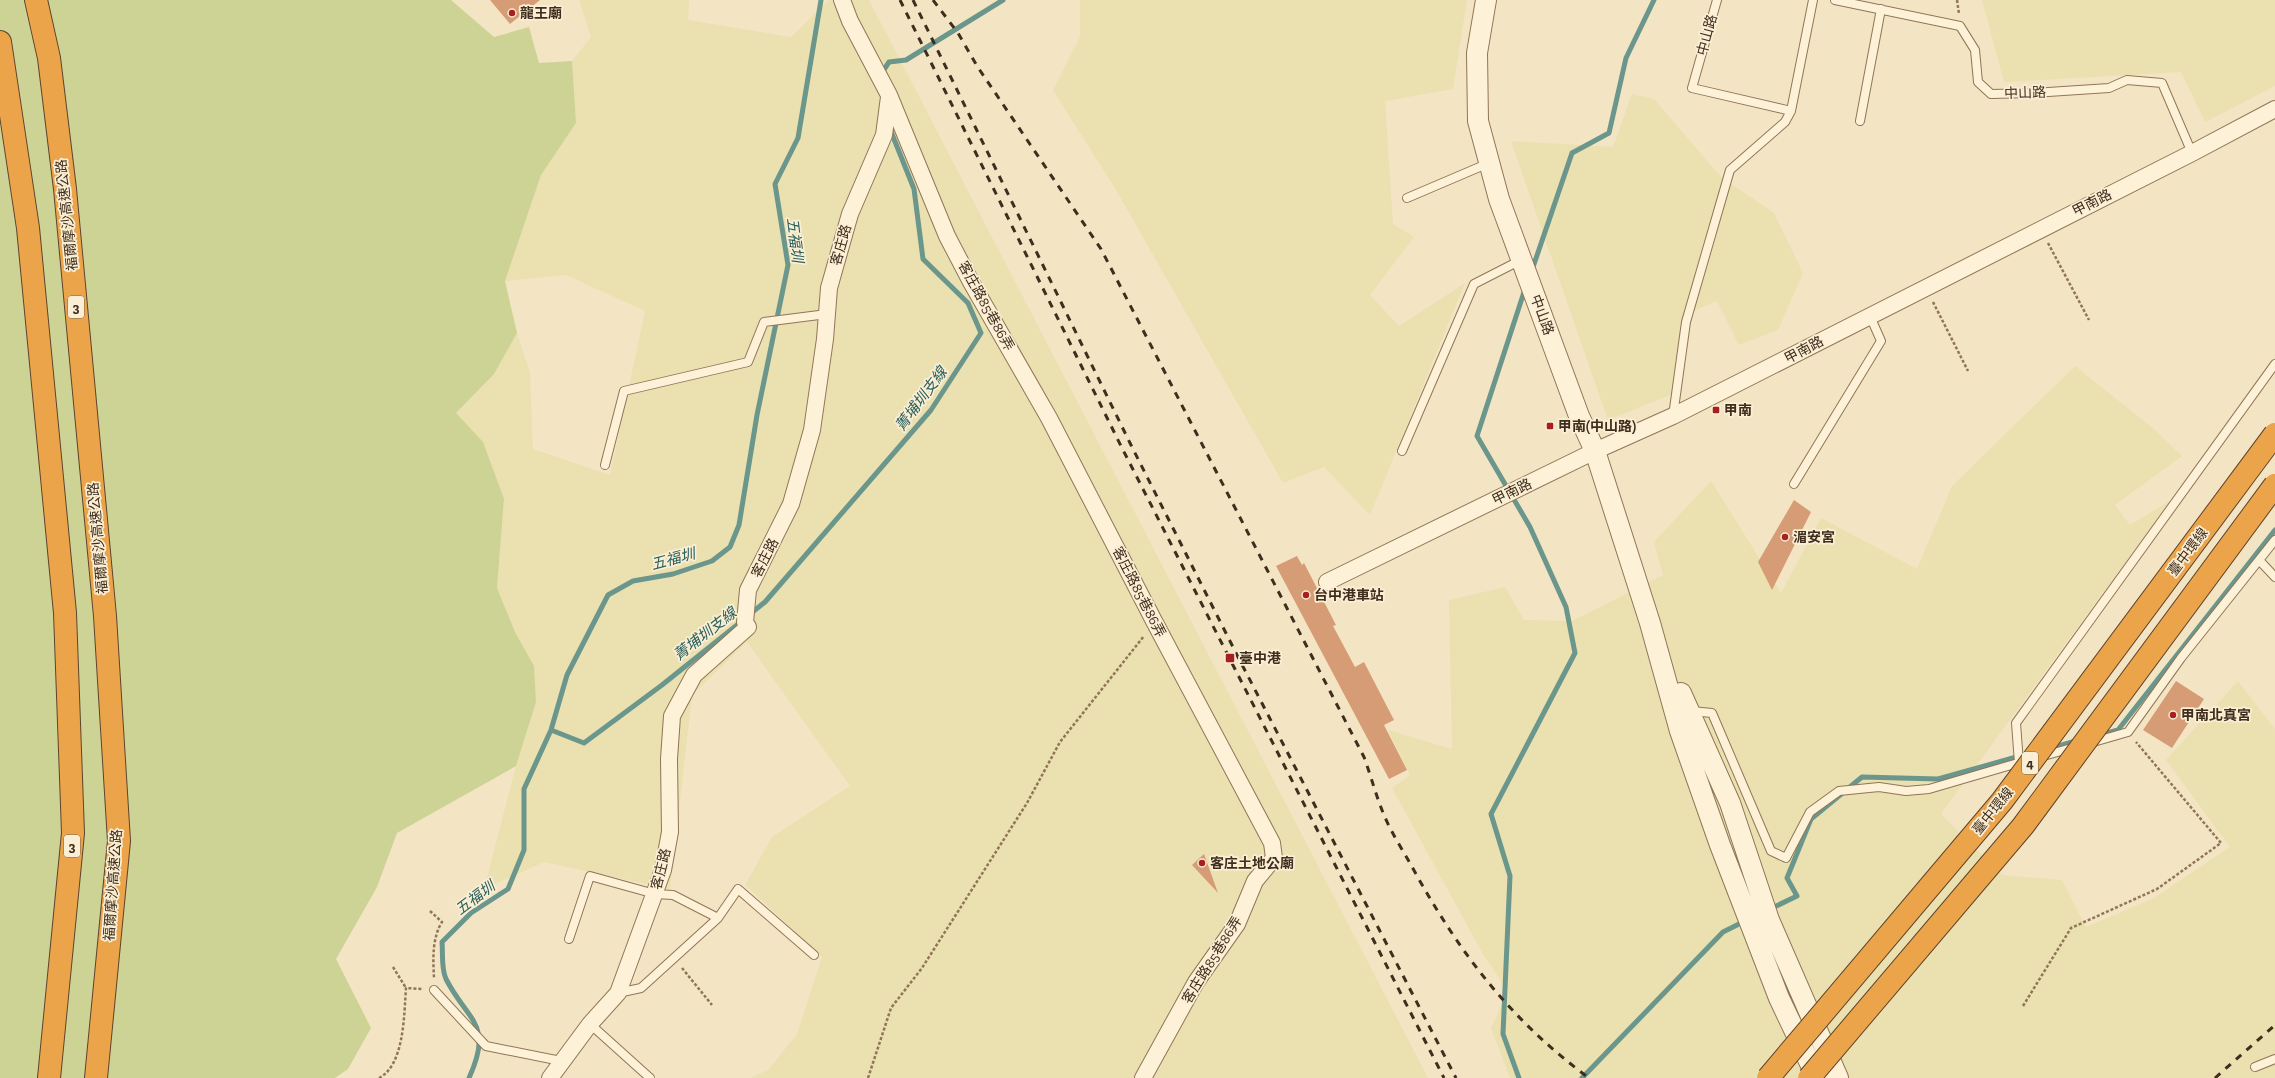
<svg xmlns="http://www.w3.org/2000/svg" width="2275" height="1078" font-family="'Zilla Slab','Noto Sans TC',serif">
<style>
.farmland{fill:#eae0b0}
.green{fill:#cdd395}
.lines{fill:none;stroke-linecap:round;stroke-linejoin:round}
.stream{stroke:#6b968b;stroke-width:5}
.building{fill:#d69c75}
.service-casing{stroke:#917557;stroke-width:10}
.minor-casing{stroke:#917557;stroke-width:18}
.tertiary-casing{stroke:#917557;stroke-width:22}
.motorway-casing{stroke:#5e432c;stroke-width:24}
.path{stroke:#917557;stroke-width:2.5;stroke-dasharray:3 2;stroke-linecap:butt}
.service{stroke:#fdf1d8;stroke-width:8}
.minor{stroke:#fdf1d8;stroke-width:16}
.tertiary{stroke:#fdf1d8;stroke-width:20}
.motorway{stroke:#eca44b;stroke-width:22}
.rail{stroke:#3f2d1d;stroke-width:3;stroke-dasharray:7 7;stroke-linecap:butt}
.motorway-bridge-casing{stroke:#5e432c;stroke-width:24;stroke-linecap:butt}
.motorway-bridge{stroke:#eca44b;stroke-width:22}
.poi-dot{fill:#a71f21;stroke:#faeed4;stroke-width:1.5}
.labels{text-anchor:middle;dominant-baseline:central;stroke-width:3.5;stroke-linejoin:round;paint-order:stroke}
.shield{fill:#faeed4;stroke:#776754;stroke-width:1}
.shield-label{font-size:13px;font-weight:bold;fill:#3f2d1d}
.poi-label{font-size:14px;font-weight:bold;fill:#3f2d1d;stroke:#faeed4;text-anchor:start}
.street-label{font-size:14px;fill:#3f2d1d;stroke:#faeed4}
.water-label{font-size:15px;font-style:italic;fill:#2a605c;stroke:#faeed4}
</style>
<rect width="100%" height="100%" fill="#f3e5c3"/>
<path class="farmland" d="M579,0H689L688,20L791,37L829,0H869L1428,1078H751L769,1069L797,1034L822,957L745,885L772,837L850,786L747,642L692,695L670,889L544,862L484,889L516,766L536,702L534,666L515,632L497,588L504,499L456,413L494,374L517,333L530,372L533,449L610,475L645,311L566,275L505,281L541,175L576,123L572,61L591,37Z
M1080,0H1467L1453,89L1385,101L1393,224L1414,237L1370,295L1399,326L1465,283L1370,515L1324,467L1283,483L1116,190L1053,90L1080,37Z
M1982,0H2275V86L2205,122L2181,72L2004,82Z
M1632,94L1654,99L1721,177L1774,213L1803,273L1778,330L1739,345L1717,301L1686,314L1675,393L1608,420L1511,141L1613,147Z
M2075,366L2154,429L2182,456L2115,505L2130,525L2170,501L1941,814L2002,875L2062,880L2086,927L2154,898L2230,847L2166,760L2238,681L2275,729V1078H1510L1491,1028L1508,991L1484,956L1392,788L1410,775L1388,730L1452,749L1449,600L1505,587L1524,620L1572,621L1663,575L1654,542L1711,481L1781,593L1821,518L1917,569L1952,486Z"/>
<path class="green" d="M0,0H451L494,37L529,27L539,63L572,61L576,123L541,175L505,281L517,333L494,374L456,413L483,442L504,499L497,588L515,632L534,666L536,702L516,766L397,833L377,887L336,959L371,1028L348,1069L335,1078H0Z"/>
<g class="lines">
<path class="stream" d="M881,74L889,62L906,60L1003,0
M1532,270L1572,153L1609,133L1626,58L1654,0
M750,614L765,602L931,410L981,333L968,303L923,259L914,189L890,129
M551,730L584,743L662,685L742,621
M2100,735L2118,730L2275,530
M2051,748L2076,741
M1770,909L1797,896L1787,878L1811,819L1862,777L1938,779L2020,756
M469,1078C494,1023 468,1022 446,979C441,969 443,952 442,942L471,913L508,889L524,850V789L551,730L567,675L608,595L633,581L673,574L712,561L730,547L739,525L757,415L788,265L775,184L798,138L821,0
M1519,1078L1503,1034L1510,876L1491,814L1575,653L1566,607L1530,527L1477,436L1525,289
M1582,1078L1723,932L1745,921"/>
</g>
<path class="building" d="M490,0H540L510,24Z
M1794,500L1811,512L1772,590L1758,562Z
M1297,556L1302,565L1304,563L1336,625L1333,626L1355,667L1364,662L1394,720L1384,725L1407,770L1389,779L1276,566Z
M2176,681L2204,699L2172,748L2143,730Z
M1204,854L1218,893L1192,865Z"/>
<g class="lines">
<defs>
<path id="service" d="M1717,0L1692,88L1791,111
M1835,0L1960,26L1975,50L1978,82L1991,94L2033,93L2109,88L2127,80L2162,83L2192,153
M1860,121L1881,9
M1407,198L1489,163
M1673,416L1686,322L1730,170L1785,122L1791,111L1813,0
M1402,451L1474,284L1521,260
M605,465L624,391L748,362L764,322L827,314
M1794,484L1881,341L1870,316
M2259,560L2275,577
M1691,711L1712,713L1771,851L1786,858L1810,812L1839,791L1879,787L1906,791L1929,789L2025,761
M2090,743L2128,732L2181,658L2275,540
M2040,757L2075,747
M2019,763L2016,723L2275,364
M569,939L590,876L655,894L673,895L718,918L738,889L814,955
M434,990L486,1046L561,1061
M618,993L641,988L718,918
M590,1024L650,1078
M2255,1067L2275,1059"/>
<path id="minor" d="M842,0L850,21L889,95L947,236L971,282L1049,418L1155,623L1272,843L1274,858L1255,881L1237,924L1196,982L1143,1078
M1327,582L1595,451L1673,416L2192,153L2275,109
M550,1078L590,1024L618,993L663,870L670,832L669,759L672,716L694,675L748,627L745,622L748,590L791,504L812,430L825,339L829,288L850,214L884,135L889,97"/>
<path id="tertiary" d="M1486,0L1477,53L1478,121L1499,199L1579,416L1595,451L1650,623L1680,731L1720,845L1779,998L1817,1078
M1681,693L1730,803L1769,920L1838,1078"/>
<path id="motorway" d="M36,0L49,58L65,189L105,616L119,841L96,1078
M0,42L28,228L65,613L73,833L49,1078"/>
</defs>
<use href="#service" class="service-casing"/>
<use href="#minor" class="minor-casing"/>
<use href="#tertiary" class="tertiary-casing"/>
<use href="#motorway" class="motorway-casing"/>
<path class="path" d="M1957,0L1959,14
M2048,243L2089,320
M1933,302L1968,371
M430,911L442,922C432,938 433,959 434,978
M393,967L406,988
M682,968L712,1005
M2023,1006L2071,928L2157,889L2221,843L2136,742
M379,1078C405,1065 404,1012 406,988L422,989
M868,1078L891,1008L922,968L1027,803L1060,742L1144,636"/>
<use href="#service" class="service"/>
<use href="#minor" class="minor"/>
<use href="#tertiary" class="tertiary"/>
<use href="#motorway" class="motorway"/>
<path class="rail" d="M900,0L1122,448L1444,1078
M913,0L1130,443L1237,655L1456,1078
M933,0L958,33L977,66L1101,249L1364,757C1371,776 1376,796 1384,815C1391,832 1402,849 1411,865C1458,951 1509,1019 1589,1078
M2215,1078L2275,1025"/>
<defs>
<path id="motorway-bridge" d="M1768,1078L2002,801L2275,434
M1809,1078L2023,826L2275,485"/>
</defs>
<use href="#motorway-bridge" class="motorway-bridge-casing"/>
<use href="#motorway-bridge" class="motorway-bridge"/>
</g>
<g class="poi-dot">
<circle cx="512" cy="13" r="4"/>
<rect x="1712" y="406" width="8" height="8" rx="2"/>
<rect x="1546" y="422" width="8" height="8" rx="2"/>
<circle cx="1785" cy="537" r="4"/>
<circle cx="1306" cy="595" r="4"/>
<rect x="1225" y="653" width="10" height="10" rx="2"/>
<circle cx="2173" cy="715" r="4"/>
<circle cx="1202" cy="863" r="4"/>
</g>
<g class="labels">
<g class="shield">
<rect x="68" y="296" width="16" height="22" rx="3"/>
<rect x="2022" y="752" width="16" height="22" rx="3"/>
<rect x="64" y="835" width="16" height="22" rx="3"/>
</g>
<g class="shield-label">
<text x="76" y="307">3</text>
<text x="2030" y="763">4</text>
<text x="72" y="846">3</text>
</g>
<g class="poi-label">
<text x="520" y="13">龍王廟</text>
<text x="1724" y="410">甲南</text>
<text x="1558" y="426">甲南(中山路)</text>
<text x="1793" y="537">湄安宮</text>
<text x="1314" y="595">台中港車站</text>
<text x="1239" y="658">臺中港</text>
<text x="2181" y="715">甲南北真宮</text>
<text x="1210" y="863">客庄土地公廟</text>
</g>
<g class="street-label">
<text transform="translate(1707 35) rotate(-75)">中山路</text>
<text transform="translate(2025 93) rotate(-2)">中山路</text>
<text transform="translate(2092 203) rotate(-27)">甲南路</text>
<text transform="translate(67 215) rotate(-96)">福爾摩沙高速公路</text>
<text transform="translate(841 245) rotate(-74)">客庄路</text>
<text transform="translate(986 306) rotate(61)">客庄路85巷86弄</text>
<text transform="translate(1542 315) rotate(70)">中山路</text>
<text transform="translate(1804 350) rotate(-28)">甲南路</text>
<text transform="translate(1512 492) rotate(-26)">甲南路</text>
<text transform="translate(98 538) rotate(-95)">福爾摩沙高速公路</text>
<text transform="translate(2188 552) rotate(-53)">臺中環線</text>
<text transform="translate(765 558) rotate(-63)">客庄路</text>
<text transform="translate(1139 592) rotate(63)">客庄路85巷86弄</text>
<text transform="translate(1993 811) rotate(-51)">臺中環線</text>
<text transform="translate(661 869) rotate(-76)">客庄路</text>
<text transform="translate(113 885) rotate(-86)">福爾摩沙高速公路</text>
<text transform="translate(1212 960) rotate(-58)">客庄路85巷86弄</text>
</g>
<g class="water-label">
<text transform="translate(795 240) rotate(83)">五福圳</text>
<text transform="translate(921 399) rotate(-53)">菁埔圳支線</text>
<text transform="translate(673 559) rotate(-15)">五福圳</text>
<text transform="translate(705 634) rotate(-38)">菁埔圳支線</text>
<text transform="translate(475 898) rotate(-37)">五福圳</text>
</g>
</g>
</svg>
